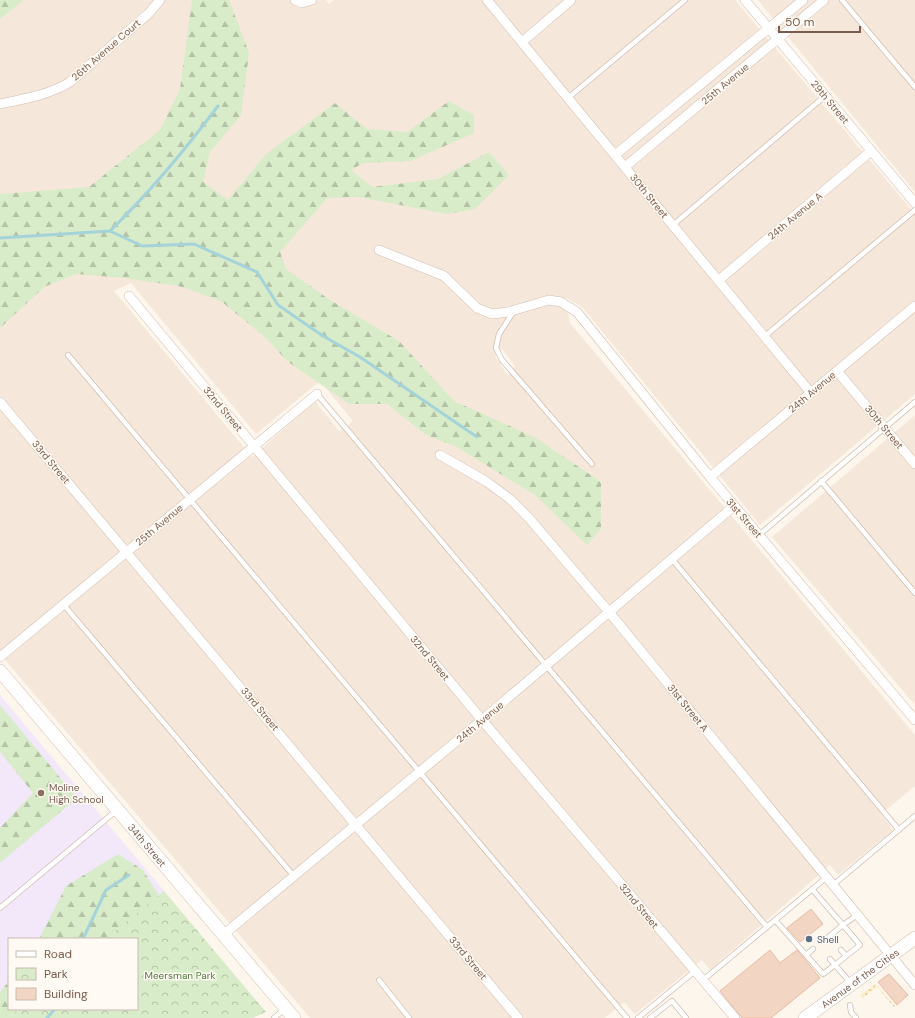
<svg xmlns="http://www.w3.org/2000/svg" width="915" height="1018" font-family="'DM Sans',sans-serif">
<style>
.residential{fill:#f5e8da;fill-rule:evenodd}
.education{fill:#f3e8fa}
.forest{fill:url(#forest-firs)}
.sand{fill:url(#sand-dots)}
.park{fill:url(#park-crowns)}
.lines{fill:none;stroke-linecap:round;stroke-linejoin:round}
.stream{stroke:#a5d3da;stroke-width:3}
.building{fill:#f3d5c3;stroke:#e6bba3}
.lane-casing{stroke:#d1beb0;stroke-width:6}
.street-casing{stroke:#d1beb0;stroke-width:10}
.secondary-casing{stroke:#d6c0b0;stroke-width:14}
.lane{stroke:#fff;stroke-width:4.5}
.street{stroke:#fff;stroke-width:9}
.secondary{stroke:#fff;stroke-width:13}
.education-dot{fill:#8d6e63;stroke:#fffaf3;stroke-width:1.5}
.service-dot{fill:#5c6f8a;stroke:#fffaf3;stroke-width:1.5}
.labels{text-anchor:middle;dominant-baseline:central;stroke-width:3;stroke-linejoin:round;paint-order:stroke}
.street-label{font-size:10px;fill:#7a5c4d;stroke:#fffaf3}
.education-label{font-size:10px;fill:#785e54;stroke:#fffaf3;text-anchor:start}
.service-label{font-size:10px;fill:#4e5e75;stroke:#fffaf3;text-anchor:start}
.park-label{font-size:10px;fill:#537a41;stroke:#fffaf3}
</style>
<defs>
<pattern id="forest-firs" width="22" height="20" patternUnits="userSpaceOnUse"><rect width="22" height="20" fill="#d8ecc9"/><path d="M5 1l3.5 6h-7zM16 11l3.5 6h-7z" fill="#b4c2a5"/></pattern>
<pattern id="sand-dots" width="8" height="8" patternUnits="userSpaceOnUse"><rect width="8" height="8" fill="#fcefc7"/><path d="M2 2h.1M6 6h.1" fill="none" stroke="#d1c5a4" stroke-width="1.8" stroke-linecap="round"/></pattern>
<pattern id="park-crowns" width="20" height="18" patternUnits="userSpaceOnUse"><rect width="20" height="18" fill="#d8ecc9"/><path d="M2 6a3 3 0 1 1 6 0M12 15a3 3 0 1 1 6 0" fill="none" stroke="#b4c2a5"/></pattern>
</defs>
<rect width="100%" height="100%" fill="#fdf6ec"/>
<path class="residential" d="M0,0H326L329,4L334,0H735L915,214V394L760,525L583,308L565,297L570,323L915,735V786L881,814L893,830L838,875L830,865L710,970L702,960L635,1014L624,1002L605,1018H310L0,654ZM131,283L256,434L320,381L353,421L339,431L315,401L252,457L114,291ZM502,349L515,366L508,376L495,356Z
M758,0H915V192Z
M915,415V705L772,537Z"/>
<path class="education" d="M0,695L164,891L105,939H9V1018H0Z"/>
<path class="forest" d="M0,0H24L0,19Z
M192,0H229L249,53L241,115L210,152L203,182L228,200L266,154L335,103L367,129L407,132L449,101L474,115V133L411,161L363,163L351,170L372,187L438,179L489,152L509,175L475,209L447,214L358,197L327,198L280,252L286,269L330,300L399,341L454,401L536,438L601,482V529L587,545L535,495L455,446L426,435L387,404H349L287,361L266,338L221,301L178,286L124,278L76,274L44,287L0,328V194L89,187L160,130L180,89Z
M0,705L77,798L0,863V828L33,793L0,752Z
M118,854L143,870L168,910L137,939H39L66,886Z
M9,981V1009H67L59,1018H0V992Z"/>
<path class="sand" d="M876,984L895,1006L894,1007L877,987L863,998L860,995Z"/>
<path class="park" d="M164,891L266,1012L253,1018H9L20,1009H137V939H105Z"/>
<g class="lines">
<path class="stream" d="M110,231C150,192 185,150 218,106
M0,238L110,231L142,246L194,244L257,272L278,305L323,336L360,357L477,437
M83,939L106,890L129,875
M47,1018L55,1009"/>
</g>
<path class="building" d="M811,909L823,924L800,942L787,928Z
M770,950L780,963L797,950L820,978L771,1018H742L720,991Z
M889,974L908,995L897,1005L878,982Z"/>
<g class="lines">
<defs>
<path id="lane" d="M842,0L915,87
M568,98L685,0
M673,225L825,96
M514,311L499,334L496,348L502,360L592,464
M765,336L915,210
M68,355L627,1018
M317,394L767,927
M821,481L915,593
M759,535L915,402
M671,558L899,830
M63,604L293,875
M833,885L915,816
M812,889L843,925L857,915
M0,908L117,810
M775,920L806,955
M826,939L843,925L860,945L835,965L850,982
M813,949L806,955L823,974L835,965L830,959
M841,950L846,956
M379,980L409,1018
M703,980L827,877
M850,1005L851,1012L856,1018
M274,1018L285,1009
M638,1018L695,971
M650,1018L672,1001L686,1018"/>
<path id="street" d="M295,0L302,3L312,0
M487,0L811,393
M745,0L915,203
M522,42L571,0
M0,104C24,99 49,95 70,82L149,13L160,0
M615,155L803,0
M625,167L824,0
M379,250L444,276L477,308L492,314L508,312L549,300L561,302L577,312L710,477L915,720
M719,280L871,151
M129,296L482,720L735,1018
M837,371L915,464
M0,402L518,1018
M440,455L487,482L510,499L528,517L609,612L915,985
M710,477L915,306
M0,657L317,394
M223,935L482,720L734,506"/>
<g id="secondary">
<path id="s1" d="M0,671L294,1018"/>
<path id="s2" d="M805,1018L915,938"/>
</g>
</defs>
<use href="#lane" class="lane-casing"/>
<use href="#street" class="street-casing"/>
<use href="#secondary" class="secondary-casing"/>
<use href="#lane" class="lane"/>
<use href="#street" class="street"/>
<use href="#secondary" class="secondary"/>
</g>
<circle class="education-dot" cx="41" cy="793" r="4"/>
<circle class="service-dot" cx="809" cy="939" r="4"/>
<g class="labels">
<g class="street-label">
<text transform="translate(106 50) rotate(-41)">26th Avenue Court</text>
<text transform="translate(725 84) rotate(-40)">25th Avenue</text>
<text transform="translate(830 102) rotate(50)">29th Street</text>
<text transform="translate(649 196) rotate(51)">30th Street</text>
<text transform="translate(795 216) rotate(-40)">24th Avenue A</text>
<text transform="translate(812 392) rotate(-40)">24th Avenue</text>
<text transform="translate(223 409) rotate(50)">32nd Street</text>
<text transform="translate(884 427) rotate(50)">30th Street</text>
<text transform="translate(51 462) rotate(50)">33rd Street</text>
<text transform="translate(744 518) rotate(49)">31st Street</text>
<text transform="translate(159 525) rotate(-40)">25th Avenue</text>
<text transform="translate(430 658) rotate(50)">32nd Street</text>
<text transform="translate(688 708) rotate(51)">31st Street A</text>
<text transform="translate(260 709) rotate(50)">33rd Street</text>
<text transform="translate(480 722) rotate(-40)">24th Avenue</text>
<text stroke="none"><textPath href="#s1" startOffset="228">34th Street</textPath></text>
<text transform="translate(639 906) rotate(50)">32nd Street</text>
<text transform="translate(468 958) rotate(50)">33rd Street</text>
<text stroke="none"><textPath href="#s2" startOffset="68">Avenue of the Cities</textPath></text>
</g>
<g class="education-label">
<text x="49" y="787">Moline<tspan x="49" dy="12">High School</tspan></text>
</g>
<g class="service-label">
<text x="817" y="939">Shell</text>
</g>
<g class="park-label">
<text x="180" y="975">Meersman Park</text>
</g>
</g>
<rect x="8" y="938" width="130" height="72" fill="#fffaf3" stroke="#cabbb1"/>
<rect x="16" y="951" width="20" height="6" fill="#ffffff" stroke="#cabbb1"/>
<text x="44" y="958" font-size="12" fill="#7a5c4d">Road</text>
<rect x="16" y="968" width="20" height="12" fill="url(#park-crowns)" stroke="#cabbb1"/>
<text x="44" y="978" font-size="12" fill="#7a5c4d">Park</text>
<rect x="16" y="988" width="20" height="12" fill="#f3d5c3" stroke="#cabbb1"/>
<text x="44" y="998" font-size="12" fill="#7a5c4d">Building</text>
<path d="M779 26v6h81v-6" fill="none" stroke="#7a5c4d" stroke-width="2"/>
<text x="785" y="26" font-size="12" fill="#7a5c4d" stroke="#fffaf3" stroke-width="3" paint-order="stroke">50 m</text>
</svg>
